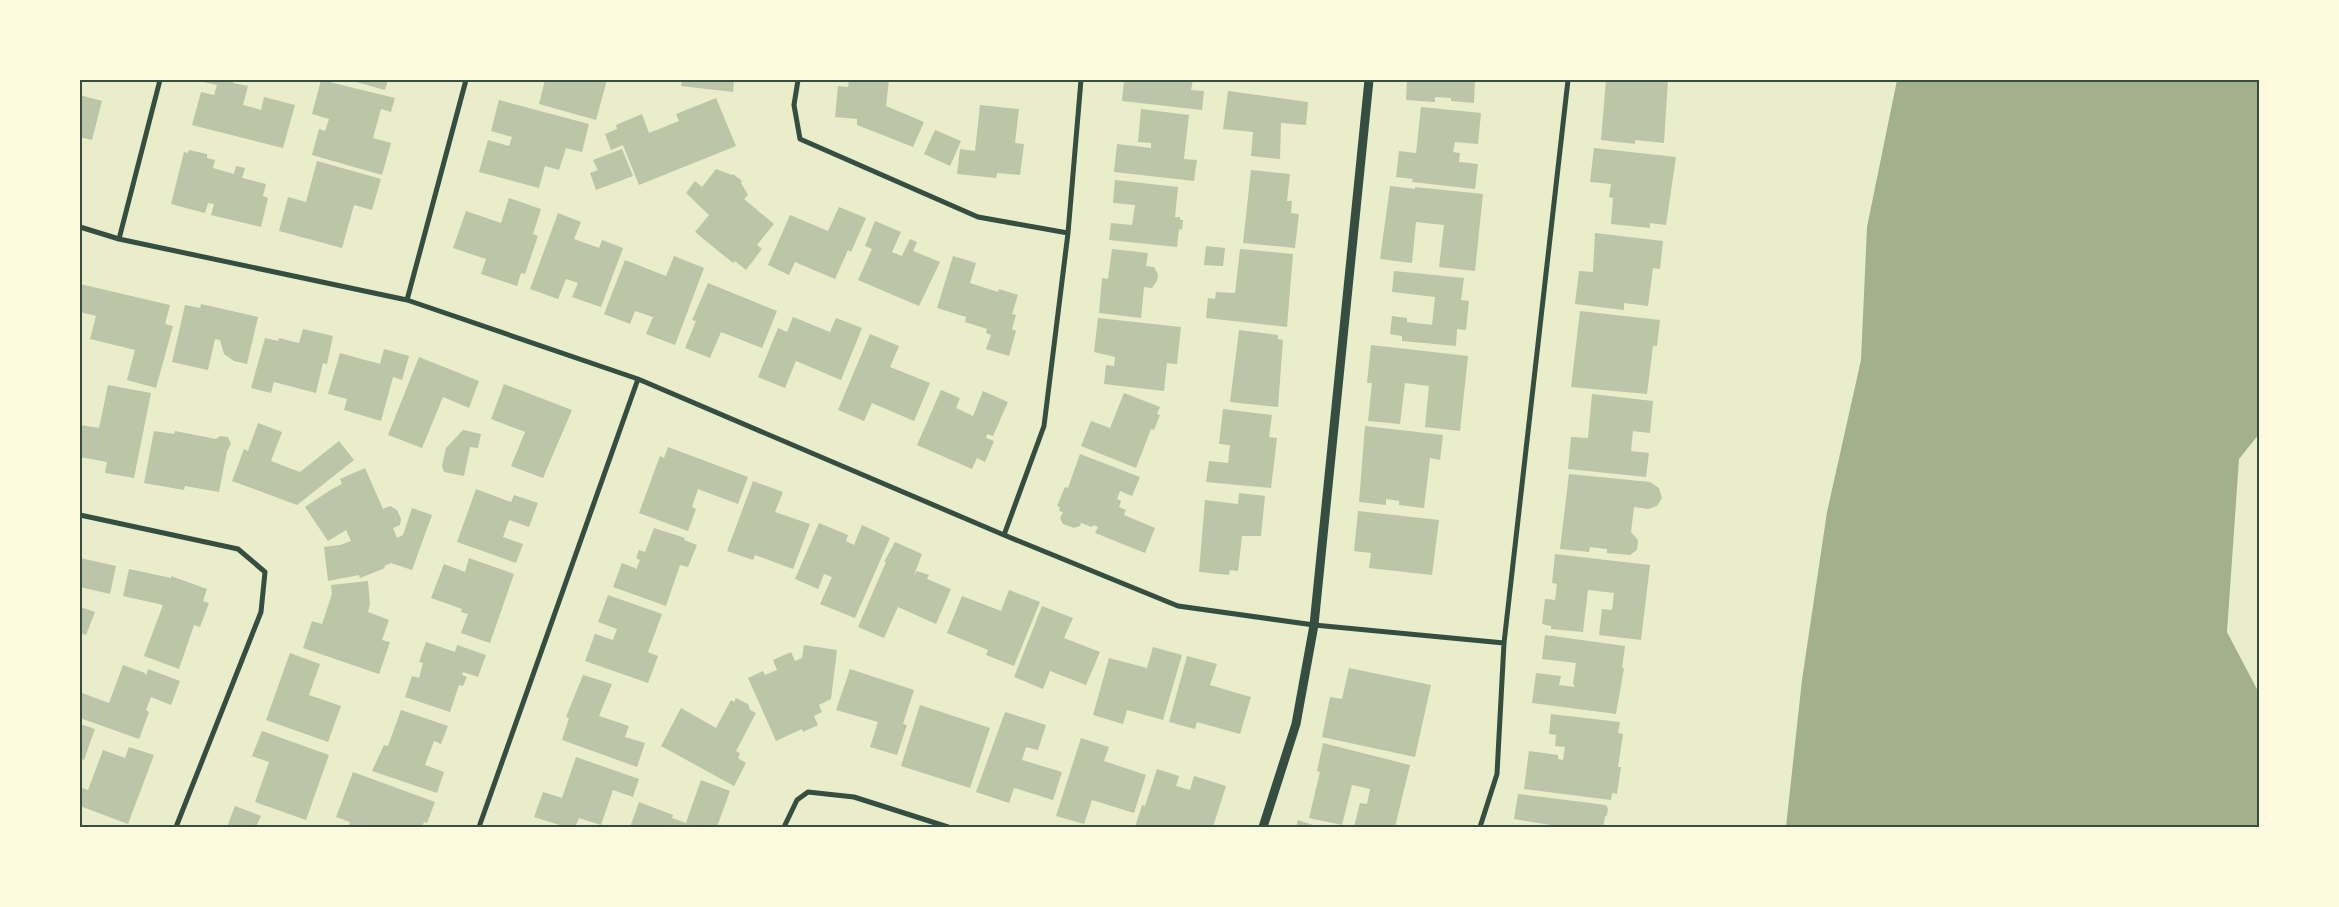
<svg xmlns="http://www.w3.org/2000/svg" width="2339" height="907" font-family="Barlow,sans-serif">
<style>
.water{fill:#a3b18a}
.building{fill:#bcc5a7}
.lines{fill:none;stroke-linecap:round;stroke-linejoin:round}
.minor{stroke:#344e41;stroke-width:5}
.tertiary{stroke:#344e41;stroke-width:9}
.neatline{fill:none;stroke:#344e41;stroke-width:2}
</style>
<rect width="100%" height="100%" fill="#e9edc9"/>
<path class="water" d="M1897,80H2259V434L2239,459L2227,632L2259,693V827H1786L1802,680L1827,512L1861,360L1867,227Z"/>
<path class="building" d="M204,80H234L233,83L248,86L243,105L261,110L264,97L295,105L283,148L192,125L201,92L214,95L217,85L203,82Z
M321,80L395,98L391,112L381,109L373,138L391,143L382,175L312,155L319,129L325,131L329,119L312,114Z
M349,80H388L385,90Z
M545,80H607L596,120L539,104Z
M682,80H734L733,92L681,86Z
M849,80H889L886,106L924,122L913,147L857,125V119L835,117L838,86L848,87Z
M1124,80H1193L1191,90L1204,91L1202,110L1122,101Z
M1407,80H1475L1474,103L1451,101V98L1435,97V102L1406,100Z
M1606,80H1668L1664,143L1635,140V144L1601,140Z
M1228,91L1308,102L1306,125L1281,123L1280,159L1251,156L1253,132L1223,129Z
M80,95L102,101L92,140L80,137Z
M716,98L736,146L639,185L623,145L611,150L605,134L617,129L616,125L642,114L649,133L679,121L676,114Z
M499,100L589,124L582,152L566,148L559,170L545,166L539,188L479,172L488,140L509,146L512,137L491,131Z
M980,105L1019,109L1015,143L1024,144L1020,175L997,173L996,178L957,174L960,149L975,151Z
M1421,107L1481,113L1478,144L1455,142L1453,152L1460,153L1459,162L1478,164L1475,189L1412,182L1413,179L1396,177L1399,151L1416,153Z
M1141,109L1189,115L1184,159L1197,160L1194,181L1114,172L1117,144L1151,148V143L1138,142Z
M935,130L961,141L950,166L924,154Z
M1594,148L1676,157L1666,225L1650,223V228L1611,224L1613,198L1609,197L1611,184L1590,182Z
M622,149L633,176L596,190L590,173L598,170L593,160Z
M189,150L207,154V158L215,160L213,168L234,174L236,166L245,168L242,178L266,184L263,196L268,198L261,227L211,215L214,204L208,203L205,213L171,204L184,152L188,153Z
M317,161L381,179L372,210L354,205L342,248L279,231L288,197L306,202Z
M716,169L732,175L733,174L742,181L741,183L748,195L744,199L774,224L757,245L762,249L746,270L735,261L733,263L695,232L709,215L686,193L695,181L702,187Z
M1251,170L1290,174L1287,201H1292L1291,213L1299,214L1295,248L1243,243Z
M1115,180L1178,187L1175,217H1180V220H1183L1182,230L1179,229L1177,247L1109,240L1111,223L1132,225L1135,205L1113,203Z
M1390,186L1415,189V187L1483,194L1475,271L1439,267L1444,225L1416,222L1412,263L1380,259Z
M509,198L541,209L533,234L538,236L525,274L521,273L517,286L481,274L486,259L453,248L466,211L501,223Z
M839,207L866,218L851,252L848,250L835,279L795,262L789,275L768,265L790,215L828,231Z
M558,213L581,222L574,239L599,248L602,240L623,248L601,307L572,297L578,283L566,279L558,299L530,289Z
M875,221L901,232L892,252L902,256L910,239L917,242L913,251L940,262L919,306L858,280L872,249L865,246Z
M1595,233L1663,241L1660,269L1653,268L1648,306L1624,303V310L1575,304L1579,271L1593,272Z
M1206,246L1225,248L1223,266L1204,265Z
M1112,249L1148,253L1146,266L1154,267L1158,274L1157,281L1152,288L1144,287L1141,318L1099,313L1102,278L1108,279Z
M1240,249L1293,254L1287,327L1206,318L1208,298L1215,299L1216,292L1235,293Z
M674,256L704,268L675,345L646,334L653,317L635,311L630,324L604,314L625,260L666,276Z
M953,256L976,263L970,283L998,292L999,289L1018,295L1012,314L1016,315L1012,329L1016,331L1009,356L986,349L991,335L986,333L987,329L965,322L966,317L937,308Z
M1394,271L1464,278L1461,300L1469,301L1466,330L1457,329L1456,346L1402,341V336L1390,334L1392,316L1407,318V322L1432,325L1435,297L1392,292Z
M708,283L777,311L762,348L721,332L710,358L685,348L696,321L692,320Z
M80,284L170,305L165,324L173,326L156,388L127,380L135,350L90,339L96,316L80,312Z
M201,304L258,317L247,364L234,361L224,354L220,340L215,339L208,370L172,362L185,305L200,308Z
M1580,311L1660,320L1657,346H1653L1647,394L1571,387Z
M793,317L830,332L836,318L862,328L841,380L796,361L785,388L758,377L778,328L787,332Z
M1098,318L1181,327L1177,364L1167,363L1164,391L1104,384L1106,365L1114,366L1115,357L1094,352Z
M303,329L333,336L327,364L323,363L316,393L274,382L271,393L251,388L265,338L278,341L279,338L299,343Z
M1239,330L1278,335V339L1283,340L1278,407L1230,402Z
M870,334L899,346L890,367L930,383L914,421L872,403L864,421L838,410Z
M1371,345L1468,356L1460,431L1425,427L1429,386L1405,383L1400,424L1368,421L1372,383H1367Z
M384,349L409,356L402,380L393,377L381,421L344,410L347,399L328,394L340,353L380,364Z
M419,357L479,381L469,408L443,397L422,448L388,435Z
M504,384L572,410L543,478L511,466L525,432L491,419Z
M108,385L151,393L134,478L105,473L107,462L80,457V425L99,428Z
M941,390L960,398L956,408L973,416L983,391L1008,402L993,436L987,434L986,438L994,441L985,462L977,458L972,469L917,445Z
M1124,393L1160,407L1157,414L1160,415L1154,430L1151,429L1136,468L1081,446L1091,421L1110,428Z
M1592,394L1653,401L1650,433L1633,431L1631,451L1649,453L1646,477L1568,469L1571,437L1588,438Z
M1223,409L1272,415L1269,437L1277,438L1271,488L1206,482L1209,461L1228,463L1230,445L1219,444Z
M258,423L282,432L271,461L300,472L339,441L354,460L297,505L232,481L244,449L248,451Z
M1365,426L1443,435L1440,460L1430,458L1424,508L1399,505V501L1386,499V505L1359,502Z
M463,430L481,434L478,448L470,447L464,476L444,472L442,466L446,448Z
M154,431L174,434L175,431L216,439L220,436L228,437L231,444L227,451L219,492L185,486L184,490L144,483Z
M668,447L748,477L738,504L698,489L692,507L696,509L688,531L639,513L660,456L664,458Z
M1080,454L1140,477L1132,496L1120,491L1117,499L1121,501L1119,507L1126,510L1124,515L1155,528L1145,553L1095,533L1098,527L1094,525L1092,527L1081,523L1080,526L1074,528L1063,524L1060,518L1063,512L1059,511L1060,507L1057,506L1065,487L1068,488Z
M365,468L383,509L390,506L397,510L401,519L400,525L393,528L397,538L403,535L412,508L432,515L412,570L391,563L384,566L385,568L360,578L359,575L328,581L324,547L340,545L351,541L346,530L328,541L305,507L332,489L342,484L340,479Z
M1569,474L1650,482L1659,488L1662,498L1657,506L1648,509L1634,507L1631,532L1638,540L1637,550L1630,555L1607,553V549L1590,547L1589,552L1560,549Z
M753,481L783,492L775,512L810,524L793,569L755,555L753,560L727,551Z
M476,489L511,502L514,495L538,503L529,527L509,520L503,537L523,544L516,563L457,542Z
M1239,493L1265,496L1261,536H1242L1238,571L1230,570L1229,575L1199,572L1205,500L1238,504Z
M1358,511L1439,520L1432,575L1369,568L1371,553L1354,551Z
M819,523L848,535L846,541L854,545L862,525L890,538L855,618L820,604L832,577L824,574L818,589L795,579Z
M654,528L685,538L684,540L697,545L688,567L680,565L666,606L613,587L622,563L635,568L636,570L640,560L636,558L639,550L645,552Z
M895,542L922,554L914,575L917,571L929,575L927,579L951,589L936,624L898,607L884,638L858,627L886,562H884Z
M1555,554L1650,565L1641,640L1599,635L1602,609L1612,610L1614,593L1588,590L1583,632L1551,629V626L1542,624L1545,599L1555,600L1557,584L1552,583Z
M80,558L116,566L110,594L80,587Z
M469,558L514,574L490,643L461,633L468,614L461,612L462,609L431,598L444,564L465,572Z
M129,569L171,578V576L207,589L203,601L209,603L200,627L194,625L179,669L144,656L163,605L123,596Z
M368,581L370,604L368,612L389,620L382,640L390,642L379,674L303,648L312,621L322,624L332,594L331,585Z
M1009,590L1040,602L1014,666L986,655L988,650L947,633L962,596L1001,611Z
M608,595L662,614L648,652L658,656L648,683L585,661L595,634L613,640L617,629L598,622Z
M1042,606L1073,618L1064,638L1100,652L1086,685L1050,671L1043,689L1014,677Z
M80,607L95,612L86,635L80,633Z
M1545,635L1625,646L1622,668H1624L1616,714L1532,703L1536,673L1561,676L1559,685L1575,687L1573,684L1576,663L1542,659Z
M426,642L455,652L457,645L486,655L478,677L463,672L462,675L467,677L463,686L459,685L450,712L405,697L412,676L419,678L423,663L419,662Z
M804,645L837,650L831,699L819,705L822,712L814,716L818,725L803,732L802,729L776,741L748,678L763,671L765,675L777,670L773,660L791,652L795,661L802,658Z
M1153,647L1182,655L1163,720L1127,710L1123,724L1093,715L1109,658L1147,668Z
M290,653L320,664L309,695L341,706L328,742L266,720Z
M1187,656L1217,664L1210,685L1251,697L1240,734L1197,722L1195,729L1169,722Z
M123,665L145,673L146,676L148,669L180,681L171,705L151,697L146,710L149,712L139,739L80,718L82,693L109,703Z
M1349,668L1431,685L1415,757L1322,737L1330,697L1342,699Z
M850,669L914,690L903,724L907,725L897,755L870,747L878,722L836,710Z
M583,675L612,684L599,716L629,726L625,737L645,743L637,767L562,740L569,718L566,717Z
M736,698L748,704L750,710L756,713L736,751L740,753L738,758L746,763L734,786L661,746L681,708L716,728L731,700L734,702Z
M920,705L990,728L970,788L901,766Z
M401,710L448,726L441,744L434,741L425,765L444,772L437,793L372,771L384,745L388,746Z
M1005,712L1046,725L1038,750L1026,747L1022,760L1062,772L1053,800L1014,788L1009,803L976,792Z
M1551,714L1620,722L1618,733L1623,734L1618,767H1621L1617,794L1612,793L1611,800L1524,789L1529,751L1558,755V759L1563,760L1565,747L1555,746L1556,735L1549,734Z
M80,724L95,729L84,760L80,758Z
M262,731L329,755L306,820L255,802L269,762L252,756Z
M1081,738L1109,747L1104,761L1146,775L1134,813L1092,800L1084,824L1056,816Z
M1323,743L1410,765L1395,827H1354L1360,803L1367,804L1370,789L1352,785L1342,825L1309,818L1320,772L1317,771Z
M129,747L154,755L128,824L80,806V787L88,790L103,750L125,758Z
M576,757L639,779L633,797L613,790L601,825L579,818L575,827H566L534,817L543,792L562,798Z
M1157,769L1179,776L1176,786L1190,790L1194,776L1226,786L1213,827H1135L1142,805L1145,806Z
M353,772L435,802L427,823L424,822L422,827H348L350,822L336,817Z
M701,780L730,791L717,827H630L639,802L673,815L672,818L686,823Z
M1518,794L1606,805L1608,809L1607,815L1605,817L1603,827H1563L1514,819Z
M235,806L261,816L256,827H227Z
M1298,820L1319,827H1296Z"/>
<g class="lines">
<path class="minor" d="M798,80L794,105L800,139L978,217L1068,233
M80,227L119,239L407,300L638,379L1004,535L1178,606L1314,625L1504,643
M119,239L160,80
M407,300L466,80
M80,515L238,549L265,572L261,612L176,827
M1004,535L1044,426L1068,233L1081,80
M479,827L638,379
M784,827L797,800L808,792L854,797L948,827
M1480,827L1497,774L1504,643L1568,80"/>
<path class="tertiary" d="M1263,827L1296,724L1314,625L1369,80"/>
</g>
<rect width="2339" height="907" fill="none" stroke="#fefae0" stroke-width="162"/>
<rect x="81" y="81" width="2177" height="745" class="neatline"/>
</svg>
